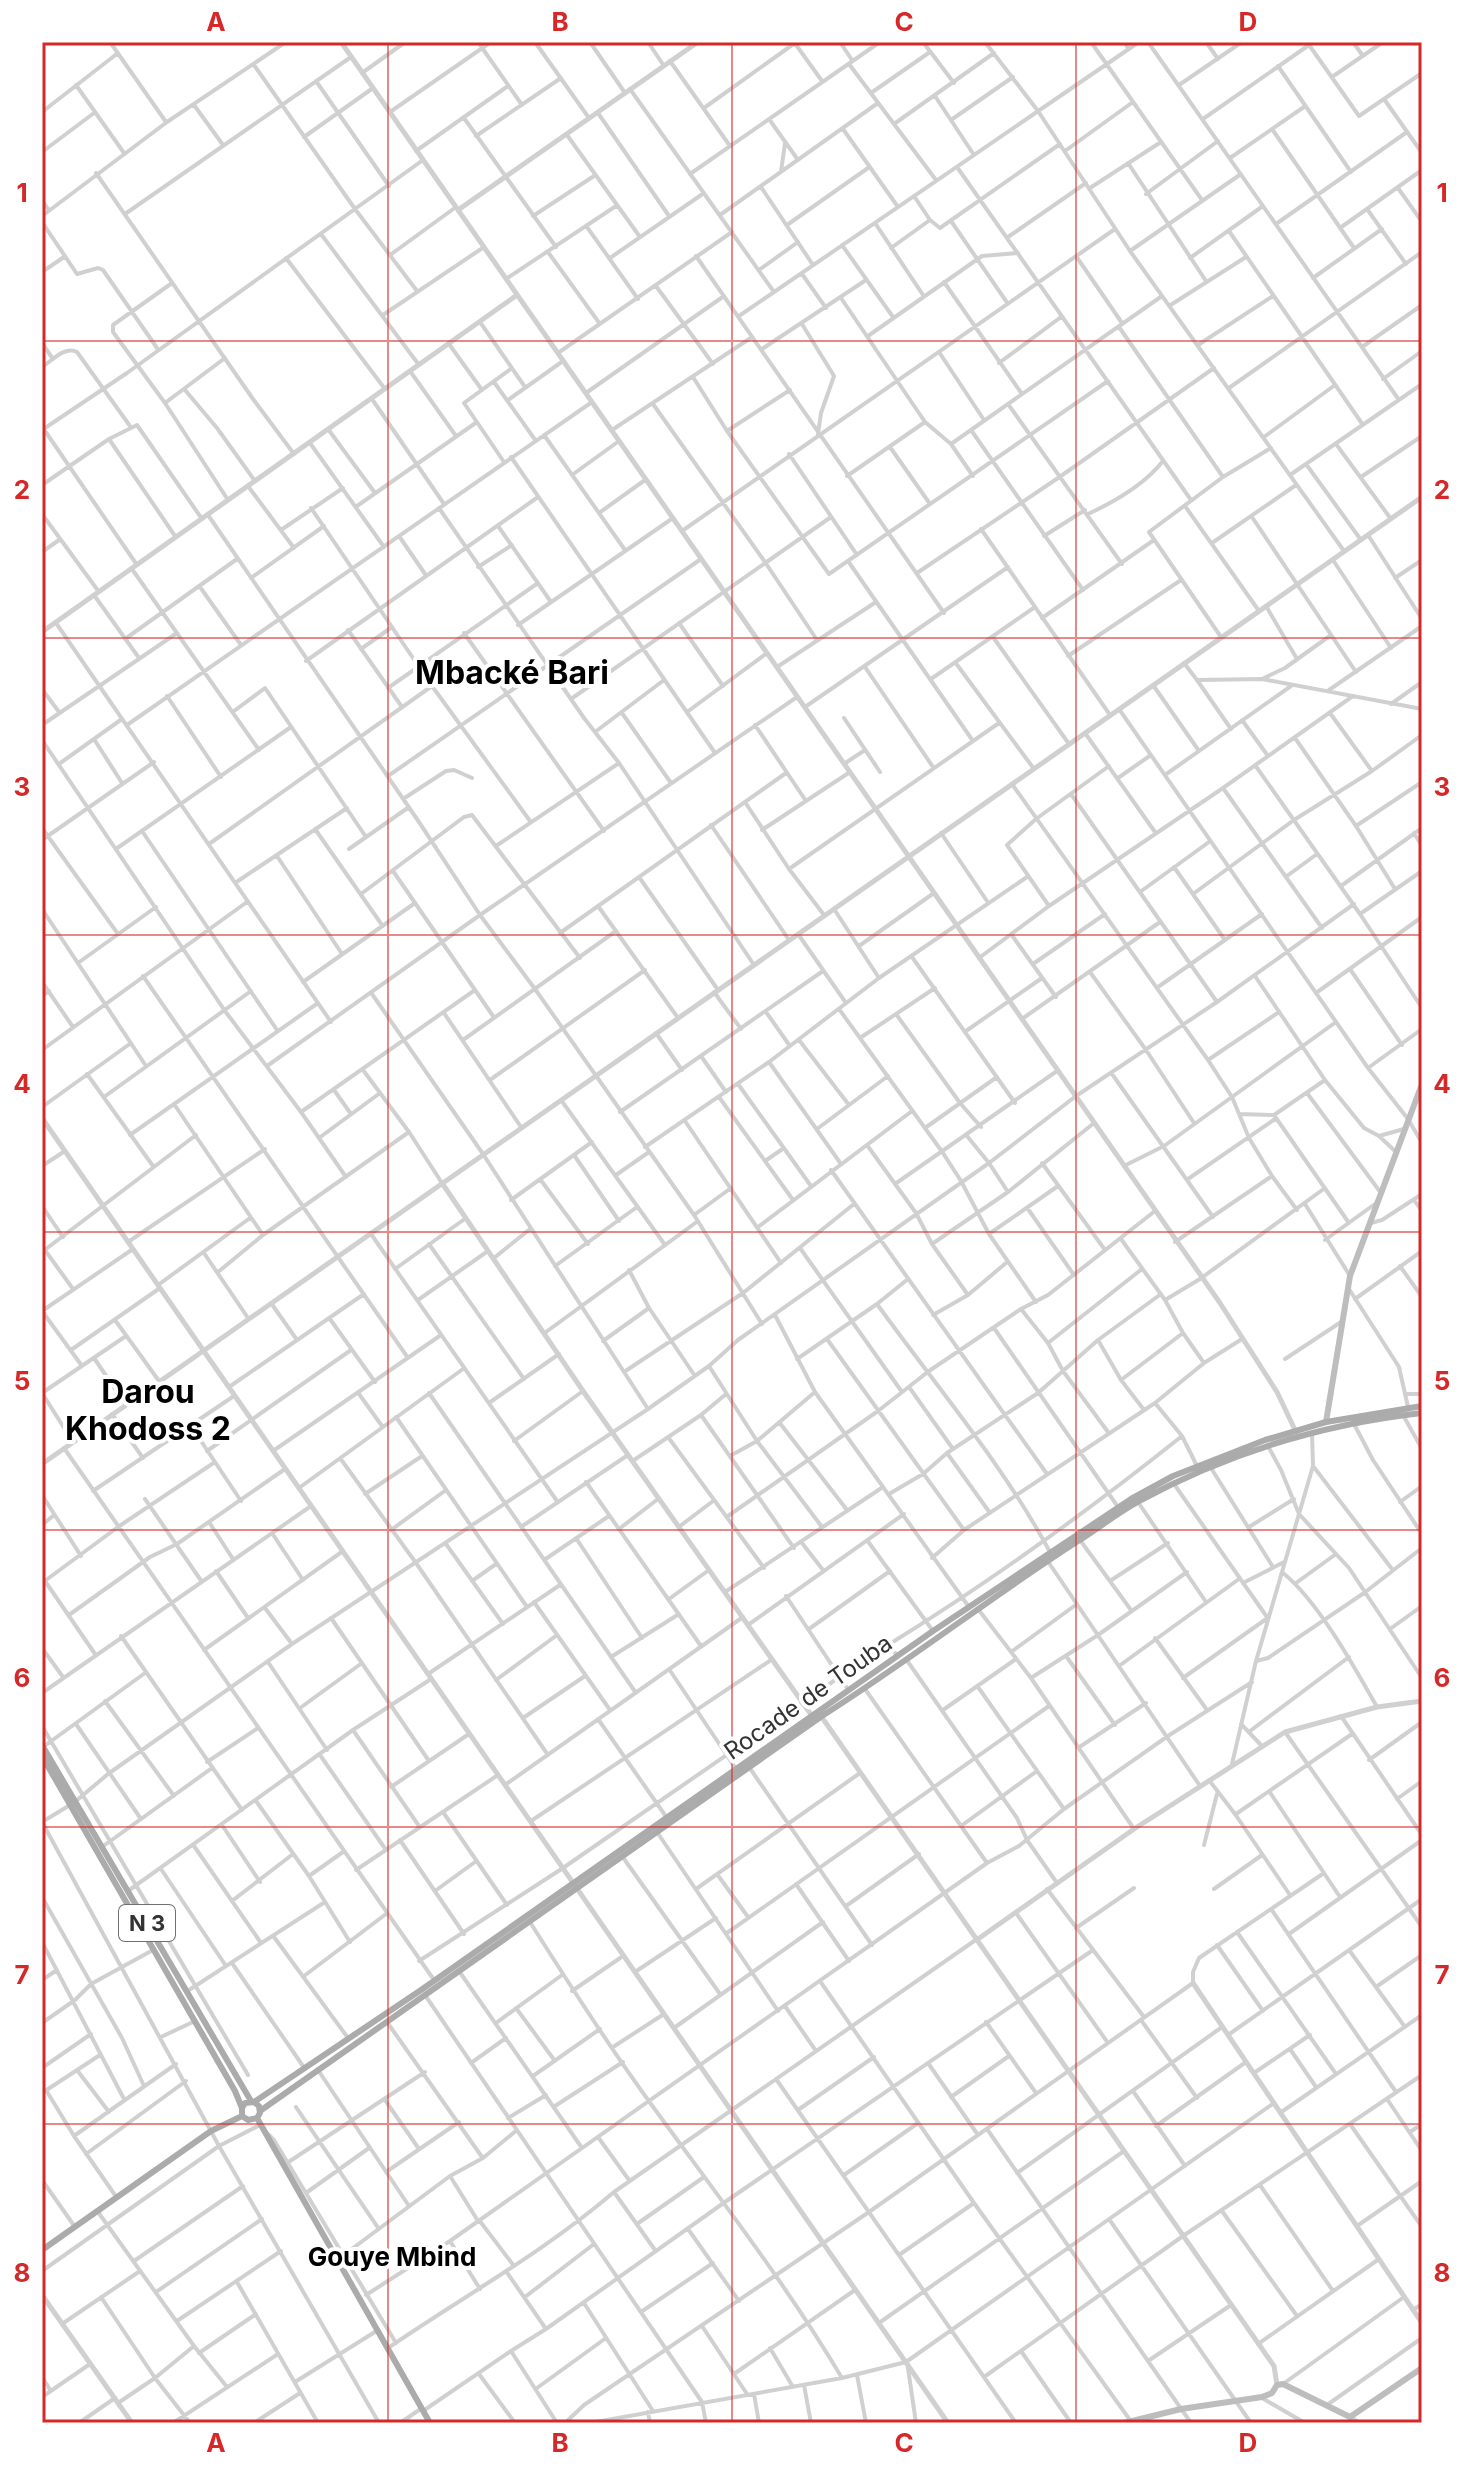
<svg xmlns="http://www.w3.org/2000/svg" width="1464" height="2465" font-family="Inter,sans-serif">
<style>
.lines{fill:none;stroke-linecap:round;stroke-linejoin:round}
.minor{stroke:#d0d0d0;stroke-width:4}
.tertiary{stroke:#d0d0d0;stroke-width:5}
.secondary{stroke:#bdbdbd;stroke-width:6}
.primary{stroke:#ababab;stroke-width:6}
.grid{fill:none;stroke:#d62828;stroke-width:2;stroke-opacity:0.55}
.labels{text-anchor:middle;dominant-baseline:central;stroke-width:8;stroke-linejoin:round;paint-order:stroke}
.shield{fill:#fff;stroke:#707070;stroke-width:2}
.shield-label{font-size:22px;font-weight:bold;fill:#333}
.street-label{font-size:24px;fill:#333;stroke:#fff}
.neighbourhood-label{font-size:26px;font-weight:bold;fill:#000;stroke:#fff}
.district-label{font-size:32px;font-weight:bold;fill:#000;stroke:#fff}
.neatline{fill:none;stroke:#d62828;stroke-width:3}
.grid-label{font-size:26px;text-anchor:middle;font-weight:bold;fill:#d62828}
</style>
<rect width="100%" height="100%" fill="#fff"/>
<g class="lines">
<path class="minor" d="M110,42L166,122
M478,42L522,105
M535,42L589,118
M590,42L625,93
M648,42L664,66
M794,42L822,81
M840,42L852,60
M923,42L954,83
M985,42L1038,111L1130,251L1344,551
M1091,42L1202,200
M1124,42L1129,49
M1148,42L1399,400
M1206,42L1218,59
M1307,42L1359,116L1422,73
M1353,42L1363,56
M42,45L46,42
M670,61L730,146
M849,64L936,180
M254,65L355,209L417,291
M1278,66L1351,172
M362,73L404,43
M1332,77L1383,42
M316,81L389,186
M76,85L124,153
M1179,85L1242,42
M630,89L774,292
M871,93L930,52
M935,96L974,155
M1384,99L1422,153
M194,105L223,145
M704,108L795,43
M42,112L118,53
M390,112L491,42
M598,113L669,216
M464,118L556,247
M769,119L798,160
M1203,119L1309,45
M951,120L1013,77
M894,124L994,53
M843,129L898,207
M1272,129L1354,248
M567,135L640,237
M476,136L561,78
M304,137L373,88
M416,151L508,86
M1065,151L1133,102
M42,152L94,113
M1230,158L1304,107
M1128,163L1206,281
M957,167L1191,500
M781,172L785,143
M96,173L253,399L294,454
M690,174L880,42
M761,187L813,265
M1090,188L1161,142
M1398,188L1422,222
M1146,194L1218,141
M914,196L930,220L940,228L1060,144
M42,200L48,209
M1367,209L1406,264
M125,214L351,57
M720,215L878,103
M42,216L167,122L286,42
M533,216L594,176
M951,221L1006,301
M42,222L77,274L98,268L103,270L157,348
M875,223L923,295
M1276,224L1407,132
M787,225L868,168
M587,227L638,299
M1340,228L1422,170
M1229,231L1363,425
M321,234L419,365
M1008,237L1086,183
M842,245L893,317
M891,248L930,220
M1130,251L1241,174
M548,252L600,324
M390,255L456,207
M696,256L944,613
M1076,256L1122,323
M286,258L385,389
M610,258L704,193
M1190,258L1263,206
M759,270L798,242
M42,272L64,257
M802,274L826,308
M1313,278L1382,229
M506,279L616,206
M944,282L1022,394
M172,283L113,325V332L165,403L225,358
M656,286L713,364
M841,298L925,422L951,444L973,476
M1169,306L1246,257
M383,315L484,247
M739,316L1139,42
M480,322L525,387
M802,324L834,376L821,413L818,434
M1119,327L1223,477
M868,336L982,256L1018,253
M42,343L53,359
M449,344L482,390
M1198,345L1273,296
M1362,347L1422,305
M762,349L866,280
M939,352L984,420
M558,353L732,232
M999,363L1061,317
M42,367C53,360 64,346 77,352L130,426
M410,371L456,436
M693,377L727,431L829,574L1108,381
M1383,379L1422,351
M494,382L536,441
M1229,388L1422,252
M185,390L217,428L255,481
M586,393L724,296
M372,399L444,504
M508,400L563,361
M165,403L228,500
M653,404L765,562L817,640
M1008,404L1122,564
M43,428L137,565
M328,429L375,493
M42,430L127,373L423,160
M612,430L752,337
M971,430L1083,590
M727,431L790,390
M544,435L625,550
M1264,437L1335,385
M109,439L175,536
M310,443L384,547
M951,444L1162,296
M1336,444L1391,519
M890,447L930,504
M789,454L857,555
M511,457L715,753
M504,462L464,403L512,368
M1306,464L1361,540
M572,475L619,441
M1290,475L1422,384
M847,476L925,422
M1361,477L1422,436
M42,485L109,439L137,425L202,519
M248,486L294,548
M357,506L477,422
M1185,506L1259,611
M311,508L432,686L530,821
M439,508L584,718L619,763
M599,513L645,480
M42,514L99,592
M1088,514C1114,502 1145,484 1163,461
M208,515L419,822L480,915L535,989L694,1215L762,1324
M1252,517L1356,672
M498,526L551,602
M981,529L1110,715
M281,530L343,488
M682,531L1115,229
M1368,535L1422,619
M399,536L425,574
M1044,536L1085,510
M1212,543L1296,485
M42,552L59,540
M1333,560L1391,648
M848,561L973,741
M478,567L512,545
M132,569L259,750
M917,573L1061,476L1214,368
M251,578L324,526
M1395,578L1422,560
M200,587L241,645
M94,595L139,658
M1266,606L1297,659
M1042,618L1154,540
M56,623L331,1022
M679,623L723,686
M518,625L673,518
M348,630L402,707
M464,633L604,831
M993,637L1069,744
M1221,637L1149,532L1223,477L1271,448
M125,639L237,559
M361,649L392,627
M1068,656L1181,580
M306,661L538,497
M955,662L1034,769
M1184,663L1197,680L1262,679L1422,709
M777,667L876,602
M865,667L933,767
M1264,678L1285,668L1331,635
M931,679L1035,607
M1197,680L1231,729
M1153,685L1199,751
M388,688L538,583
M42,689L59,712
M1329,690L1422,626
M167,696L221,777
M571,699L831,517
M1391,704L1422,682
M805,707L1008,567
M1119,709L1368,1068L1408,1119L1422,1143
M234,711L265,688L366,837
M687,712L767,653
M622,713L671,783
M1330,713L1372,771
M844,718L880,772
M1242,720L1268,756
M42,725L177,633
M127,725L592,402
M755,725L806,801
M595,732L664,680
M1085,733L1155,832
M1295,738L1356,826L1395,889
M94,739L122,783
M42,740L225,1011L301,1112L346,1177
M59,764L122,719
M844,764L865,750
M1255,765L1360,914L1422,1008
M1165,775L1291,686
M388,776L701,559
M1118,778L1151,755
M1012,784L1208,1060L1232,1097L1249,1138L1272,1176L1297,1210
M1223,788L1322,928
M1071,794L1217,1002
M403,799L446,771L454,770L472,778
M745,802L789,869L824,915
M711,825L789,940
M1356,826L1422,782
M42,828L118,934
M315,829L382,925
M762,830L850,772
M142,831L277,1030
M941,833L987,901
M1414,833L1422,846
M42,840L154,762
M209,844L432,686
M496,846L619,763L754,965
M116,849L291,727
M349,849L409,807
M277,856L342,954
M1174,867L1225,940
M789,869L999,723
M393,871L493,1016
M1287,876L1317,854
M639,877L718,990
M235,883L347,808
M1341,886L1422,828
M1140,892L1209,842
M361,894L464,817L472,815L580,958
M1193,894L1294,820L1372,771L1422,735
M598,906L678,1018
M1049,906L1007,845L1036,819L1109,766
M42,909L146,1066
M834,909L879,978
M1360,914L1422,871
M560,933L786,773
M798,934L846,1003
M1011,934L1056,997
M859,946L934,893
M912,957L1015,1103
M979,958L1049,906L1223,788L1353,696
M78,963L156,907
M1033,964L1105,914
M1350,969L1402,1045
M1090,972L1146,1050L1194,1123
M143,976L408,1358
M1255,976L1325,1080L1364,1128L1379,1136L1396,1152
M42,982L73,1027
M303,982L415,903
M1158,987L1262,914
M714,992L741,1029
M1316,993L1422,917
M372,994L483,1154L648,1409
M42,996L49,991
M839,1009L943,1153L961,1181L989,1234L1036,1302
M766,1012L790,1046
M444,1013L521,1127
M896,1014L960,1103L981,1127
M1022,1019L1160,922
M966,1031L1042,978
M656,1033L682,1070
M860,1038L935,988
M463,1040L616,931
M799,1040L849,1105
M42,1050L247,902
M701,1056L726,1092
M1208,1060L1279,1012
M769,1062L841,1164
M267,1066L480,915L797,697
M1368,1068L1422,1029
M363,1070L409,1132L442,1183
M87,1074L153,1166
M1112,1074L1213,1217
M490,1080L645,970
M738,1084L811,1186
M334,1090L351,1114
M1307,1093L1381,1193
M104,1097L251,991
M719,1097L793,1200
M561,1100L665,1245
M174,1104L263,1235
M42,1107L131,1043
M301,1112L475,990
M620,1112L823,971
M1239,1114L1274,1115L1349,1223
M1274,1115L1325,1080
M685,1121L781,1263
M925,1128L997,1077
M817,1129L888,1076
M130,1135L318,1003
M967,1136L989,1163L1008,1192
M1379,1136L1404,1129
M319,1138L380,1093
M867,1145L916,1213L932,1244L968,1295
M645,1147L769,1062L879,978L1027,877
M574,1155L619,1221
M765,1161L784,1148
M1042,1163L1105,1250
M42,1166L65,1151
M1124,1166L1164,1146L1336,1022
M831,1170L1047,1474
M616,1175L649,1152
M540,1179L588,1244
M1188,1179L1275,1119
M895,1184L1057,1071
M511,1200L592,1142
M1414,1200L1422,1211
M1305,1204L1350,1276
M42,1206L63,1237
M1028,1209L1074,1275
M694,1215L731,1188
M1371,1223L1382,1220L1422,1194
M758,1227L912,1111
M371,1234L557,1501
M989,1234L1058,1186
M1121,1239L1165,1300L1183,1333L1204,1363
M1325,1240L1375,1204
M128,1242L265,1149
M1175,1242L1272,1176
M429,1244L524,1379
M932,1244L1008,1192L1094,1123
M42,1246L73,1289
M800,1248L902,1392
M42,1252L196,1135
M204,1253L248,1318
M494,1258L530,1229
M555,1266L637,1207
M1400,1266L1422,1297
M395,1269L466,1218
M629,1270L649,1308L695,1376
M218,1272L263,1235L409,1132
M158,1285L250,1218
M1349,1289L1399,1367L1408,1407
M1355,1299L1422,1251
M418,1300L488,1251
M1165,1300L1200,1279L1325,1188
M271,1303L297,1340
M877,1304C936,1386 1002,1463 1050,1552
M1021,1309L1048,1343L1063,1371L1108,1432
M42,1311L133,1249
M42,1311L82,1366
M775,1315L815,1392L969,1607
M933,1315L968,1295L1006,1263
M330,1319L375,1382
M115,1320L159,1381
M994,1328L1118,1507
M546,1332L698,1221
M827,1339L964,1530
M1098,1340L1121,1380L1144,1410
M603,1341L649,1308
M1048,1343L1142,1269
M71,1350L160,1288
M94,1358L126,1405
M797,1359L877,1304L908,1279
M1285,1359L1341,1322
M709,1366L757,1441L822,1527
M624,1372L743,1293L854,1204
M1121,1380L1183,1333
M229,1387L364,1294
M909,1387L953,1449
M42,1393L126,1336
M42,1393L73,1442
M429,1393L636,1693
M359,1394L382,1426
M1405,1394H1422
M489,1403L559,1354
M1155,1403L1182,1436L1197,1466
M112,1414L143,1458
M701,1415L794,1548
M1403,1415L1422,1449
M396,1417L527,1607
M779,1422L847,1510
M1354,1424L1373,1460L1422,1534
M191,1426L241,1501
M668,1437L764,1568
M514,1441L583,1391
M1268,1446L1281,1470L1299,1514L1349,1568L1422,1678
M64,1448L434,1980
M207,1451L351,1350
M273,1451L441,1335
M947,1453L990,1513
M730,1456L757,1441L815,1392
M340,1458L416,1563L548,1755
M634,1460L701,1415L726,1394
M1313,1466L1392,1569
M1211,1468L1273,1567
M586,1482L701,1646
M1174,1484L1267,1617
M299,1488L463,1369
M93,1491L234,1396
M365,1494L422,1456
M889,1494L923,1474L947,1453L1038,1393L1098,1340L1161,1294
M42,1495L81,1556
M145,1499L202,1582
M1138,1502L1206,1602
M1400,1502L1422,1486
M728,1516L878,1411L929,1371L1021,1309L1048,1295L1155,1211
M209,1522L233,1559
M42,1525L54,1515
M680,1526L713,1501
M521,1527L628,1455
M1249,1527L1294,1499
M619,1529L658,1499
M391,1530L446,1490
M272,1533L303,1580
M576,1538L642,1638
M867,1540L933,1631
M1080,1540L1131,1610
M802,1543L823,1570
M446,1544L503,1624
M932,1558L964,1530L1155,1403L1204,1363L1242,1339
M544,1560L609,1516
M1047,1560L1200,1786
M216,1571L248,1618
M1283,1573C1318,1601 1355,1668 1377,1707
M45,1581L95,1654
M472,1581L496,1564
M1110,1581L1168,1543
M42,1583L118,1527L215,1462
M1243,1583L1284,1562
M1296,1583L1336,1554
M725,1592L883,1487
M786,1596L849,1691
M669,1599L709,1570
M534,1602L610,1710
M265,1608L292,1644
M978,1609L1031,1678L1134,1829
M69,1615L150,1557L177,1544L285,1469
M331,1618L429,1761
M748,1625L904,1514
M809,1629L890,1571
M1390,1629L1422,1606
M121,1636L242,1810
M1155,1638L1207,1710
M888,1645C990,1582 1088,1511 1182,1436
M42,1648L63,1677
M204,1650L343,1551
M1011,1652L1077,1604
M1066,1656L1115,1725
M611,1657L679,1614
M906,1659L1017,1818L1027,1840L1057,1883
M1256,1661L1268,1658L1364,1593L1422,1548
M268,1662L327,1750
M1119,1666L1239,1579
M669,1669L736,1769
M428,1674L560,1585
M1031,1678L1098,1635L1187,1572
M1183,1678L1269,1617
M496,1680L557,1635
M978,1687L1064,1809
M865,1689L987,1863
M42,1693L311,1506
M105,1701L174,1796
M300,1708L362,1663
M943,1710L1016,1659
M1341,1716L1422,1835
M523,1718L585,1676
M598,1719L667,1818
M76,1724L141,1819
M1241,1724L1261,1745
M42,1726L248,2075
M353,1730L419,1826
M1250,1731L1349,1657
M1285,1732L1422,1927
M43,1747L145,1673
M1078,1748L1146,1703
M320,1755L386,1850
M1369,1760L1422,1722
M207,1762L258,1728
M1232,1764L1256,1661L1313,1466L1312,1433
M749,1767L872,1945
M1209,1780L1235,1814L1290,1895
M505,1785L743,1617
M391,1787L469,1734
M1269,1791L1340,1897
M1397,1799L1422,1781
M76,1801L108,1774L292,1644L648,1409L709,1366L738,1340L989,1163L1076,1096L1217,1002L1354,904
M256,1801L309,1876L350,1942
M443,1812L507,1905
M1236,1814L1352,1734
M531,1821L771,1660
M42,1822L219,2146L379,2423
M42,1822L70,1805
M222,1825L260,1882
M961,1826L1037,1771
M657,1832L778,2011
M400,1840L464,1934
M1204,1845L1217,1794
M194,1846L261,1943
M102,1847L212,1768
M622,1856L720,1994
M161,1869L226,1966
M356,1870L498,1775
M717,1874L748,1917
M309,1876L343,1852
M796,1884L849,1961
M696,1889L860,1773
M1047,1889L1144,2017
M1214,1889L1262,1855
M128,1891L353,1730L431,1679
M435,1891L475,1862
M42,1897L122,2038L144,2086
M232,1901L293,1854
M846,1906L919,1854
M1271,1909L1396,2092
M1016,1913L1108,2043
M530,1922C569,1984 608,2045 651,2104C717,2195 785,2282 842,2378
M1076,1928L1134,1888
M1237,1932L1336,2074
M727,1933L1049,1706
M1289,1934L1422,1840
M274,1937L348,2038
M42,1942L124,2099
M1217,1945L1263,2011
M1349,1950L1405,2027
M419,1961L563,1868L880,1649L888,1645L898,1656
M232,1963L305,2069
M459,1971L582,2148
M635,1972L716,1918
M304,1976L386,1914
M42,1980L57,1970
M820,1981L974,2203L1130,2420
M1376,1987L1422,1955
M572,1991L623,1956
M186,1992L325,1902
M425,1995L702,2402L706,2423
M785,2006L816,2051
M516,2008L555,2061
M1141,2020L1197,2098
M387,2022L482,2157
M986,2022L1036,2093
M42,2023L75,2000L91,1984L153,1950
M496,2023L562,1975
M674,2028L823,1922
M1228,2035L1422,1899
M161,2037L195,2021
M613,2047L664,2014
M1290,2049L1316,2087
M471,2063L506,2038
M928,2063L978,2135
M42,2068L91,2034
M77,2070L109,2112
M318,2070L409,2206
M1254,2073L1310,2035
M533,2076L600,2029
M776,2079L1016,2423
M46,2090L74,2136L117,2198
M1133,2091L1185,2166
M42,2093L100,2055
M951,2097L1009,2056
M1387,2099L1422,2151
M385,2100L419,2149
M555,2106L623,2062
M296,2107L379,2229
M798,2110L874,2057
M1280,2113L1422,2015
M508,2118L546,2095
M1350,2124L1422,2227
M1156,2126L1246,2062
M987,2129L1191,2423
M1410,2132L1422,2124
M268,2134L274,2140L396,2343
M74,2136L176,2064
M598,2137L629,2180
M86,2154L186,2081
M287,2163L425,2072
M386,2172L459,2122
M1017,2173L1222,2027
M844,2175L918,2123
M450,2176L478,2221
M42,2180L75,2227
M1260,2185L1333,2291
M614,2192L655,2250
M306,2193L369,2148
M1222,2211L1297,2316
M98,2212L194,2346L227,2387
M1109,2219L1251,2423
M479,2220L514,2266
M637,2224L704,2177
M1357,2226L1422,2181
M688,2229L739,2301
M450,2241L480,2289
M899,2255L974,2203
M341,2257L450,2176L483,2158L517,2130
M134,2261L243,2186
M42,2271L219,2146L260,2125
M506,2271L546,2329
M237,2282L318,2423
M156,2292L262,2219
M366,2295L450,2241L987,1863L1019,1846L1064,1809L1168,1736L1252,1682
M101,2297L155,2378L190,2423
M525,2297L594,2244
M584,2303L653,2411
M1413,2310L1422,2304
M641,2312L713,2263
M177,2321L281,2251
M879,2323L1124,2151
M62,2324L140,2271
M702,2326L747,2394
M1258,2344L1379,2259
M388,2348C464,2296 544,2252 614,2192L977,1939
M770,2348L793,2387
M511,2351L557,2423
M1021,2351L1071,2423
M199,2353L256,2314
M1148,2361L1231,2305
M908,2368L916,2423
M479,2374L515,2423
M734,2374L855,2290
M857,2375L866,2423
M42,2377L51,2391
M984,2377L1183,2236L1422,2075
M295,2382L378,2330
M1283,2384L1404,2297
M804,2385L811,2423
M537,2388L606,2338
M754,2394L759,2423
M42,2397L90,2364
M1262,2398L1305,2423
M118,2403L155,2378L194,2346
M1327,2405L1422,2338
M423,2411L511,2351L546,2329L725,2202L1093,1950
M648,2412L650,2423
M1350,2417L1360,2423
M79,2423L115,2398
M173,2423L278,2354
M254,2423L300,2393
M400,2423L422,2408
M565,2423L584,2405L869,2212L1193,1983V1972L1199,1958L1324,1873
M590,2423L842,2378L906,2362L1274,2103"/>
<path class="tertiary" d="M341,42L1220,1303L1277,1392L1296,1432
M458,210L698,42
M42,632L517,295
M42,1118L948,2423
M442,1183L583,1391L812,1716
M42,1464L1422,497
M821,1716L1274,2366L1277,2385
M978,1939L1134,1829L1285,1732L1377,1707L1422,1701
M1193,1983L1422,2323
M42,2295L132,2423"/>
<path class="secondary" d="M1326,1422L1350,1276L1422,1084
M1124,2423L1181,2409L1262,2397L1272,2393L1277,2385L1283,2384L1350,2417L1422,2368"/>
<path class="primary" d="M42,1745L251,2101
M42,1756L235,2091L242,2108
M254,2102L421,1990L933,1631L1131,1499L1173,1476L1265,1440L1326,1422L1422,1406
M260,2111L822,1716C909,1661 991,1597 1078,1541C1099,1528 1117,1513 1139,1501C1226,1454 1323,1424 1422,1413
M257,2118L248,2120L242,2116V2108L245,2103L254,2102L259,2106L260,2113L257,2118L430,2423
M42,2250L211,2131L242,2116"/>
</g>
<path class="grid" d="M388,42V2423M732,42V2423M1076,42V2423M42,341H1422M42,638H1422M42,935H1422M42,1232H1422M42,1530H1422M42,1827H1422M42,2124H1422"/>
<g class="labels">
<rect class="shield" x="119" y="1905" width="56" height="36" rx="6"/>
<g class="shield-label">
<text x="147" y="1923">N 3</text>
</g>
<g class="street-label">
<text transform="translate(808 1697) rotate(-35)">Rocade de Touba</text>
</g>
<g class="neighbourhood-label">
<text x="392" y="2256">Gouye Mbind</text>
</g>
<g class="district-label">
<text x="512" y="672">Mbacké Bari</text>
<text x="148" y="1391">Darou<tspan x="148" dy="37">Khodoss 2</tspan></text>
</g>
</g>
<rect width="1464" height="2465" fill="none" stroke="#ffffff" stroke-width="88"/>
<rect x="44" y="44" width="1376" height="2377" class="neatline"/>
<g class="grid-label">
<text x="216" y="31">A</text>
<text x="560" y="31">B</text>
<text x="904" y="31">C</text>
<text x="1248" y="31">D</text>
<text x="22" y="202">1</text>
<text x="1442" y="202">1</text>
<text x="22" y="499">2</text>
<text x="1442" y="499">2</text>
<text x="22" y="796">3</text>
<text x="1442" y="796">3</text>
<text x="22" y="1093">4</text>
<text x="1442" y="1093">4</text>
<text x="22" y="1390">5</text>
<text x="1442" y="1390">5</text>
<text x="22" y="1687">6</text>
<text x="1442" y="1687">6</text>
<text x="22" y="1984">7</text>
<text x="1442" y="1984">7</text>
<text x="22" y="2282">8</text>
<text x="1442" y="2282">8</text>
<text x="216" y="2452">A</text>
<text x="560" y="2452">B</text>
<text x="904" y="2452">C</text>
<text x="1248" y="2452">D</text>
</g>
</svg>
